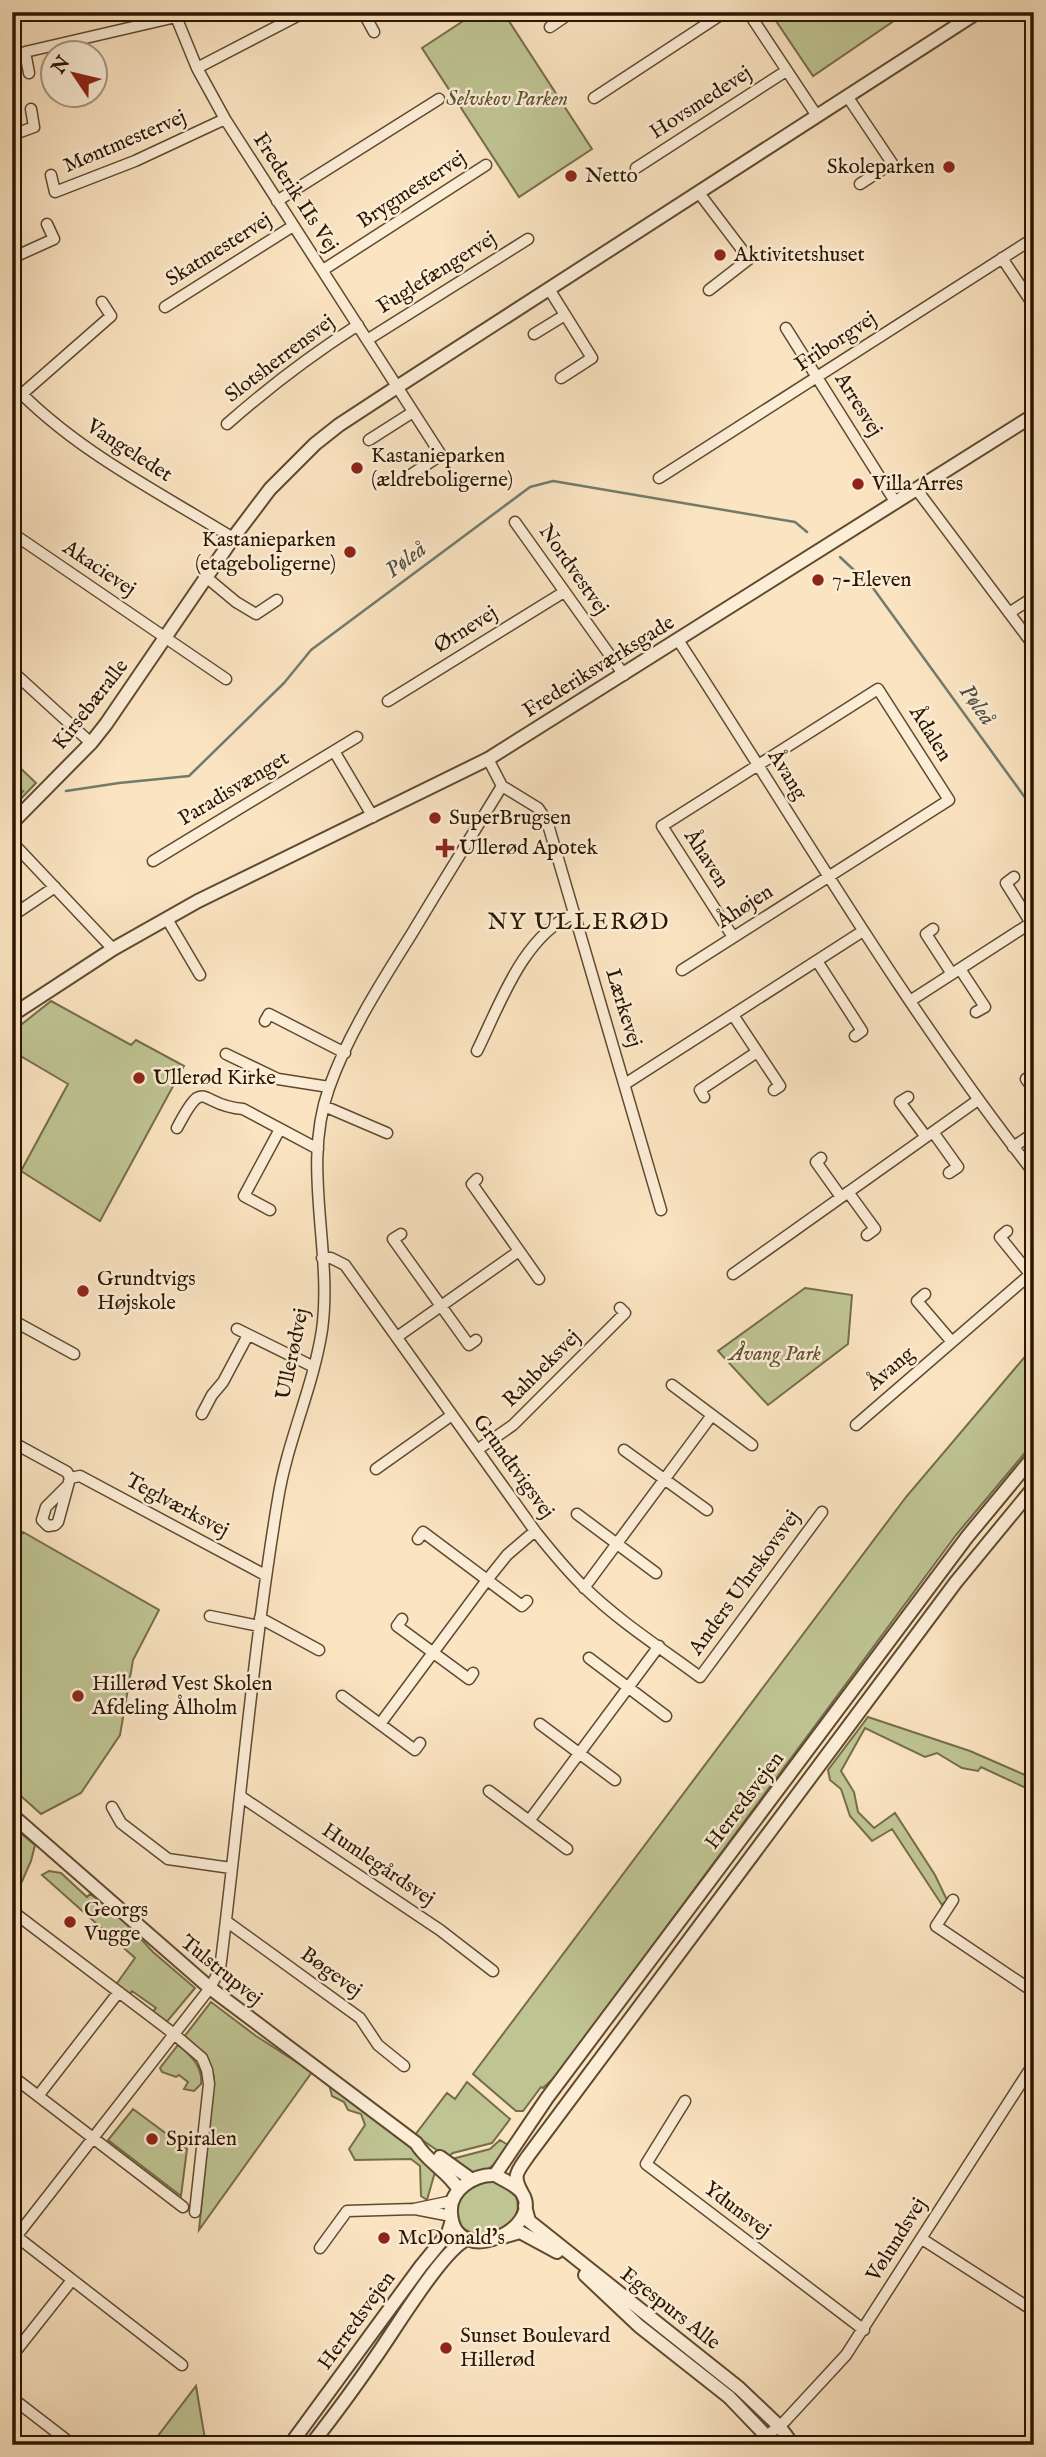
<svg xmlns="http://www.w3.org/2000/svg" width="1046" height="2457" font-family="'IM FELL English',serif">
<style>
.green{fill:#bfc493;stroke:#756d4a;stroke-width:2}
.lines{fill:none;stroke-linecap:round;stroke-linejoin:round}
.stream{stroke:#717b6c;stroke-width:2.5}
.minor-casing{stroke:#5f4a30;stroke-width:13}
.tertiary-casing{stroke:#5f4a30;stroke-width:16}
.minor{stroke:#fcedd7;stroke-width:10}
.tertiary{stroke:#fcedd7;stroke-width:12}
.poi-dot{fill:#8f2418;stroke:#fcedd7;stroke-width:2.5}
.labels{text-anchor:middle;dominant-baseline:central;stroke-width:5;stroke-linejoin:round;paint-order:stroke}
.park-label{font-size:21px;font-style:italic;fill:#5f5333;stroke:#fcedd7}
.street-label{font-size:21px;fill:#2b1600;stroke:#fcedd7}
.poi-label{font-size:21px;fill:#2b1600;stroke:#fcedd7;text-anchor:start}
.water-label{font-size:23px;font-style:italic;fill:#54513f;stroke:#fcedd7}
.neighbourhood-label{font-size:23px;letter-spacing:2px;fill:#2b1600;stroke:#fcedd7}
</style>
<rect width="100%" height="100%" fill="#fbe4c2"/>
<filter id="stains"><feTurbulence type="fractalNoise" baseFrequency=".00286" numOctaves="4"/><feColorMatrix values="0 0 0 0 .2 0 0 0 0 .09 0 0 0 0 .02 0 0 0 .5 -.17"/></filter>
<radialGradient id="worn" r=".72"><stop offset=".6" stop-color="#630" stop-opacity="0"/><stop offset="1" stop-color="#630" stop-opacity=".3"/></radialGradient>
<path class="green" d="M477,12H503L592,149L519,197L422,48Z
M770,12H907L813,76Z
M12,760L36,783L12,808Z
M51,1001L131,1045L136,1040L184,1066L100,1221L21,1171L68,1084L12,1051V1032Z
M805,1288L852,1295L848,1344L768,1405L718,1351Z
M1034,1346V1442L956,1535L557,2075L543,2088L541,2087L523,2111H516L473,2074L906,1497Z
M23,1532L159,1610L133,1660L120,1735L81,1793L41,1814L12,1788V1548Z
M868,1717L970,1751L1032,1778L1026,1788L981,1767L978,1771L962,1768L937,1753L925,1757L865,1728L841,1771L854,1792L858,1812L874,1828L895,1813L935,1875L947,1900L942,1905L892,1829L872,1841L850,1816L841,1789L830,1780L828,1770Z
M12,1826L35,1845L31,1861L12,1904Z
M49,1871L61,1873L87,1897L90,1894L114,1910L153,1952L195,1988L165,2024L151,2014L156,2008L132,1991L128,1996L115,1986L135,1958L42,1875Z
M211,2002L256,2036L312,2072L199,2230L214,2077L206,2056L184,2037Z
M178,2045C191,2055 203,2067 201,2084L194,2091L184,2089L188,2082L179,2075L176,2077L162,2072L160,2068Z
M467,2082L510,2119L492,2143L453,2153L447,2157L415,2135L447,2093L455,2099Z
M329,2084L418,2151L435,2172L427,2200L421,2196L420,2166L411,2159L355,2160L349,2149L365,2125L361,2114L348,2110L344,2102L332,2096Z
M133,2109L187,2149L181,2196L108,2140Z
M500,2140L508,2145C501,2159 485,2180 466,2170C461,2168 456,2162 452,2159L490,2149Z
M487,2182H498L515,2194C534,2238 447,2251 458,2206C462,2192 474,2186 487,2182Z
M196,2386L206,2445H151Z"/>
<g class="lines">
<path class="stream" d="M840,557L873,588L1034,810
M66,791L119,783L189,776L284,683L311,650L530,487L553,481L795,522L807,532
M12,801L23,791"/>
<defs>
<path id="minor" d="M174,12L197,68L225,119L441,455L412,474
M363,12L374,32
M748,12L817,116
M550,27L572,12
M197,68L305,12
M29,73L25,52L176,17
M847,96L892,163L860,184
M594,98L725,12
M12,135L34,127L31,109
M636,168L786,71
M51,175L55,192L135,161L225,119
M699,193L749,259L709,290
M277,201L439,99
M12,258L54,239L47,224
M1002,258L1034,306
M323,270L486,165
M549,289L592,358L561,378
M165,307L293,226
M786,328L896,503
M534,334L565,315
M367,340L528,239
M12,384C74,450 157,491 233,538
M22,394L111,316L102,302
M227,424C269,387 311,355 358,325
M369,440L413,412
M659,478L1034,238
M917,490L1034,646
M515,522L624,675
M12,533L226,679
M206,577L236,602L256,614L277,600
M1009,613L1034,597
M678,640C795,819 902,1005 1034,1173
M12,671L91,743
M388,701L564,592
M334,751L373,817
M488,759L502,786L538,808L547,821L661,1210
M12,842L113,949
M153,861L357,737
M1014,877L1006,883L1031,923
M12,916L55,887
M167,919L200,975
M933,929L926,934L952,974
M817,961L862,1031L855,1036
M960,969L985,1007L976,1012
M682,970L949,800L878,689L662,826L733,937
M910,1001L1034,921
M733,1015L780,1086L774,1090
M265,1021L269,1014L345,1053
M477,1051C501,1002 522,938 574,913
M226,1054L278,1079L329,1087
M1034,1073L1026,1079L1034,1090
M625,1084L863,931
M704,1097L700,1090L757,1052
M908,1097L900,1102L926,1137
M324,1106L387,1133
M177,1128C206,1073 198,1106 243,1109L318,1149
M933,1132L958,1167L949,1173
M1013,1147L1034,1133
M821,1158L816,1162L841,1197
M477,1179L472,1184L539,1279
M848,1192L875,1229L867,1235
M270,1210L244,1196L280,1129
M1007,1231L1000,1237L1030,1274
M401,1234L393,1239L469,1345L476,1340
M322,1258H331L345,1265L535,1531C551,1551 567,1571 585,1588C620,1622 661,1648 700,1677L822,1512
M733,1274L978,1100
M925,1294L917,1301L952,1342
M12,1320L74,1354
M237,1329L314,1367
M397,1337L519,1251
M672,1385L752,1445
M202,1414L212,1395L223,1382L248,1335
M856,1425L1034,1271
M12,1442L67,1472L70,1478L58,1522L55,1525L48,1526L42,1520L46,1507L67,1486
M477,1450L513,1425L625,1313L620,1308
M624,1450L707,1510
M376,1469L452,1415
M70,1478L80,1476L265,1575
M577,1514L656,1573
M418,1539L423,1532L522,1606L527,1601
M584,1588L712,1415
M210,1616L259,1626
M260,1618L319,1650
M402,1619L397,1626L469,1679L473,1673
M589,1658L666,1716
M342,1696L415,1750L420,1743
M380,1724L487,1580L507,1555L535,1531
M540,1724L615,1780
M489,1791L567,1849
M240,1796L440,1930L493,1971
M112,1807L121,1823L168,1859L231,1868
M529,1821L659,1646
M953,1900L936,1926L1034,1992
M12,1911L174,2034L202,2058L207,2070L209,2084L195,2212
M226,1921L360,2018L378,2045L404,2066
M12,2076L183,2207
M38,2096L118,1993
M685,2101L646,2164L864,2330
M415,2209L451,2216
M12,2233L182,2365
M922,2239L1034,2311
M12,2242L210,1988L220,1969C240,1812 252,1655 278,1499C287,1442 313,1388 322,1330C333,1250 301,1167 329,1088C348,1034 381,983 411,935C441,885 472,835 502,786
M320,2248L347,2211L414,2209L452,2201
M12,2356L72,2280
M12,2398L73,2445
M756,2445L785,2421L846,2355L1034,2063"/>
<path id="tertiary" d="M12,823L91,743L106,724L233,538L270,489L315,444L339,425L397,387L978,12
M12,1015L113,949L198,901L488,759L1034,415
M12,1815L210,1988L416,2143C427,2162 448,2171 459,2190
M440,2157L472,2180
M495,2175L547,2098L967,1537L1034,1456
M495,2175C504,2180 516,2185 522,2193C545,2229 454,2270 451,2213C449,2190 474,2174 495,2175Z
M522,2193C512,2175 517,2172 528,2156L956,1582L1034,1487
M525,2206L529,2221L739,2388L779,2426L793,2445
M499,2238L520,2232L557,2252
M585,2275L639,2326L729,2397L775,2445
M290,2445L421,2266L448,2233L452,2220
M311,2445C332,2418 353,2390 372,2362C392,2335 441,2251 467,2239"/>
</defs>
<use href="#minor" class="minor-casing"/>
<use href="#tertiary" class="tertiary-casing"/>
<use href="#minor" class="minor"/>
<use href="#tertiary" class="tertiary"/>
</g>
<g class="poi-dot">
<circle cx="949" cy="167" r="7"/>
<circle cx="571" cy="176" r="7"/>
<circle cx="720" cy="255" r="7"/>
<circle cx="357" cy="468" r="7"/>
<circle cx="858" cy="484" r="7"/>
<circle cx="350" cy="552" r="7"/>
<circle cx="818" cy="580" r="7"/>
<circle cx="435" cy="818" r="7"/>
<path d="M441.5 837.5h7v7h7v7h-7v7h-7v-7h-7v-7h7z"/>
<circle cx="139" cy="1078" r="7"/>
<circle cx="83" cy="1291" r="7"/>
<circle cx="78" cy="1696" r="7"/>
<circle cx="70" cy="1922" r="7"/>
<circle cx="152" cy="2139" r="7"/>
<circle cx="384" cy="2238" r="7"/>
<circle cx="446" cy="2348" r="7"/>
</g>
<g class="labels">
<g class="park-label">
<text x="507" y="99">Selvskov Parken</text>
<text x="775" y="1354">Åvang Park</text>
</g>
<g class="street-label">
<text transform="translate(701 103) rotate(-33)">Hovsmedevej</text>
<text transform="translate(125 142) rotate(-23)">Møntmestervej</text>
<text transform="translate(412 190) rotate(-33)">Brygmestervej</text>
<text transform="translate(295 193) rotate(57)">Frederik IIs Vej</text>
<text transform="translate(219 250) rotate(-32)">Skatmestervej</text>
<text transform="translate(437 273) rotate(-32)">Fuglefængervej</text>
<text transform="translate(836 342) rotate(-33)">Friborgvej</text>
<text transform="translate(280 359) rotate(-37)">Slotsherrensvej</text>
<text transform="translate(858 405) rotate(58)">Arresvej</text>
<text transform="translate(129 451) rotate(33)">Vangeledet</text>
<text transform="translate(99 569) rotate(34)">Akacievej</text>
<text transform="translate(573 570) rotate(55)">Nordvestvej</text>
<text transform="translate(466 630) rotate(-32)">Ørnevej</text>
<text transform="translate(599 667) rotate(-32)">Frederiksværksgade</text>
<text transform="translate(91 705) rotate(-52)">Kirsebæralle</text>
<text transform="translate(930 734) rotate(58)">Ådalen</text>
<text transform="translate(787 775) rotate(58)">Åvang</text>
<text transform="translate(234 789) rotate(-31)">Paradisvænget</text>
<text transform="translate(706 859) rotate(57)">Åhaven</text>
<text transform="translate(745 907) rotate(-33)">Åhøjen</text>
<text transform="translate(623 1008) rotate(73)">Lærkevej</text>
<text transform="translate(293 1354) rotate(-78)">Ullerødvej</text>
<text transform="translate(542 1369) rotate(-45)">Rahbeksvej</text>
<text transform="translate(891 1369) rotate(-41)">Åvang</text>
<text transform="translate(513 1467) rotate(54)">Grundtvigsvej</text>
<text transform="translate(177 1506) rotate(28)">Teglværksvej</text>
<text transform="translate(745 1583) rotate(-54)">Anders Uhrskovsvej</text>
<text transform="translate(745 1801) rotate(-53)">Herredsvejen</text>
<text transform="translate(378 1865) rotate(34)">Humlegårdsvej</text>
<text transform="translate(221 1971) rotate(39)">Tulstrupvej</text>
<text transform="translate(331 1973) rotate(36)">Bøgevej</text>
<text transform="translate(737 2210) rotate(37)">Ydunsvej</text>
<text transform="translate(897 2240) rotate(-58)">Vølundsvej</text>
<text transform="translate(670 2309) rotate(38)">Egespurs Alle</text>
<text transform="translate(357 2321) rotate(-54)">Herredsvejen</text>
</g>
<g class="poi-label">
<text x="935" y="167" text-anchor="end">Skoleparken</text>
<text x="585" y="176">Netto</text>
<text x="734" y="255">Aktivitetshuset</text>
<text x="371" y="456">Kastanieparken<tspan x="371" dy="24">(ældreboligerne)</tspan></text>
<text x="872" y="484">Villa Arres</text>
<text x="336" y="540" text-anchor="end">Kastanieparken<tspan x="336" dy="24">(etageboligerne)</tspan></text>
<text x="832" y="580">7-Eleven</text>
<text x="449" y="818">SuperBrugsen</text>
<text x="459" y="848">Ullerød Apotek</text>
<text x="153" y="1078">Ullerød Kirke</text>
<text x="97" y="1279">Grundtvigs<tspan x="97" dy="24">Højskole</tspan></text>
<text x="92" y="1684">Hillerød Vest Skolen<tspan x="92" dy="24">Afdeling Ålholm</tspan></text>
<text x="84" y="1910">Georgs<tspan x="84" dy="24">Vugge</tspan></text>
<text x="166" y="2139">Spiralen</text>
<text x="398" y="2238">McDonald's</text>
<text x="460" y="2336">Sunset Boulevard<tspan x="460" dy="24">Hillerød</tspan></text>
</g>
<g class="water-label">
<text transform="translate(406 560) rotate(-37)">Pøleå</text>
<text transform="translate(977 705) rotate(54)">Pøleå</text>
</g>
<g class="neighbourhood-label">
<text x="579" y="922">NY ULLERØD</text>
</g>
</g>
<rect width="1046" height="2457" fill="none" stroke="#fbe4c2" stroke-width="42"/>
<rect x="14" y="14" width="1018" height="2429" fill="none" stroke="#2b1600" stroke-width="3.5"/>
<rect x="21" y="21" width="1004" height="2415" fill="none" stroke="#2b1600" stroke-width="2"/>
<g transform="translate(74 74) rotate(305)"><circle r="33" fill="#fcedd7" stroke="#a89781" stroke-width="2"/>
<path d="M0-5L12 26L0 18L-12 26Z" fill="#8f2418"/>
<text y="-10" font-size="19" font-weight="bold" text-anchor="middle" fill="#2b1600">N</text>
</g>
<rect width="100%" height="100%" filter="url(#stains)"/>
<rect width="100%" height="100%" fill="url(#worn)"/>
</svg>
